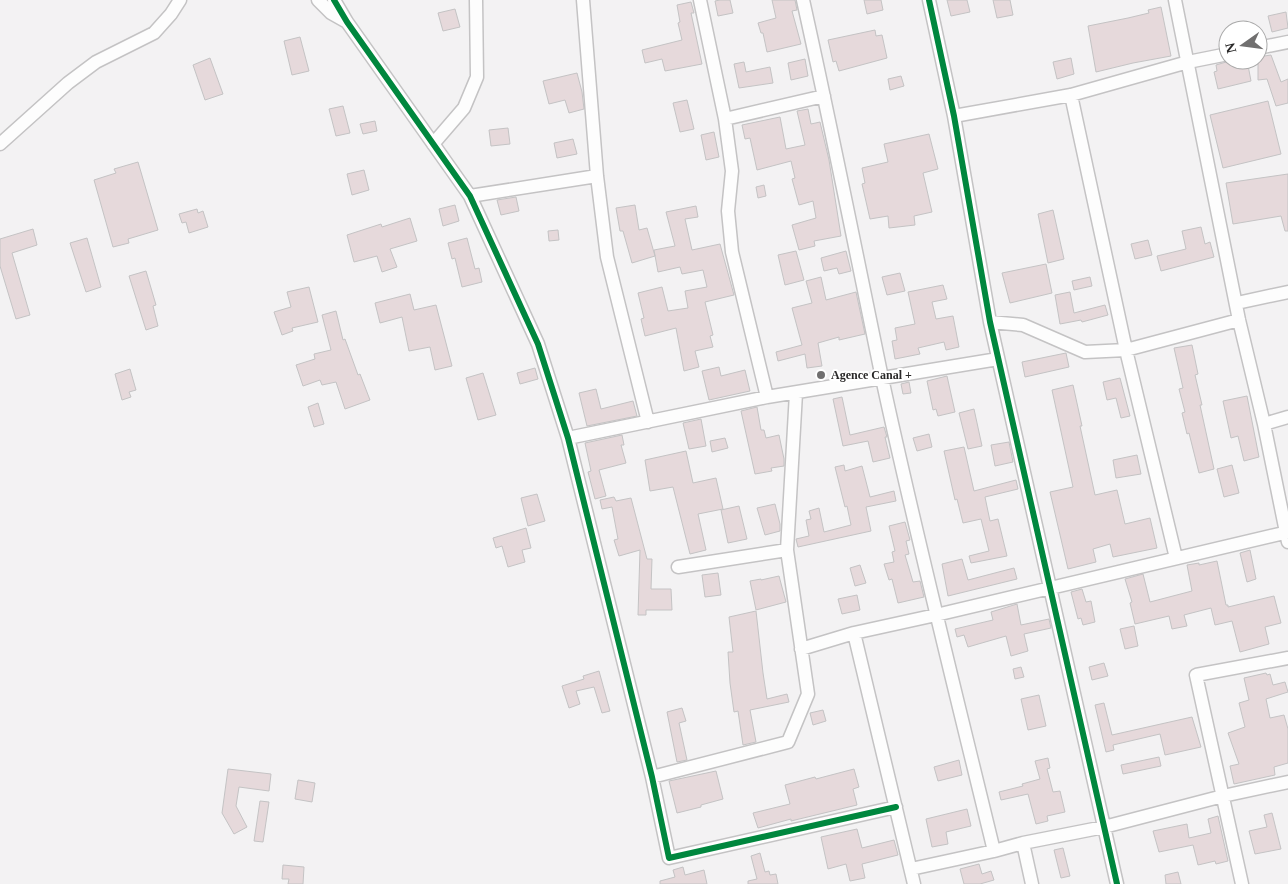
<svg xmlns="http://www.w3.org/2000/svg" width="1288" height="884" font-family="Georgia,serif">
<style>
.building{fill:#e6d9db;stroke:#c4c3c4}
.lines{fill:none;stroke-linecap:round;stroke-linejoin:round}
.minor-casing{stroke:#c4c3c4;stroke-width:15}
.minor{stroke:#fdfdfd;stroke-width:12}
.cycleway-casing{stroke:#fff;stroke-width:9}
.cycleway{stroke:#00873e;stroke-width:6}
.poi-dot{fill:#706f6f;stroke:#fff;stroke-width:2}
.labels{text-anchor:middle;dominant-baseline:central;stroke-width:4;stroke-linejoin:round;paint-order:stroke}
.poi-label{font-size:12px;font-weight:bold;fill:#292828;stroke:#fff;text-anchor:start}
</style>
<rect width="100%" height="100%" fill="#f3f2f3"/>
<path class="building" d="M720,0H730L733,13L718,16L715,1Z
M772,0H795L797,10L792,11L801,44L767,52L763,33H761L758,23L776,18Z
M864,0H881L883,10L867,14Z
M947,0H967L970,12L951,16Z
M993,0H1010L1013,15L997,18Z
M691,2L694,13H691L702,64L665,71L662,59L645,63L642,50L682,40L678,23L680,22L677,5Z
M1161,7L1171,56L1133,63L1096,72L1088,26L1128,18L1149,13L1148,10Z
M455,9L460,27L443,31L438,13Z
M1286,12L1288,28L1272,32L1268,16Z
M875,30L876,36L882,35L887,58L839,71L836,61L833,62L828,40Z
M300,37L309,71L292,75L284,41Z
M1271,55L1281,82L1288,79V103L1276,106L1267,79L1258,80V57Z
M210,58L223,94L205,100L193,65Z
M1071,58L1074,74L1057,79L1053,62Z
M805,59L808,76L791,80L788,63Z
M1233,60H1247L1251,81L1218,89L1214,72L1217,71L1216,65Z
M744,62L746,72L770,67L773,83L739,88L734,64Z
M577,73L582,92L584,109L569,113L565,100L549,104L543,81Z
M901,76L904,86L890,90L888,79Z
M687,100L694,129L680,132L673,103Z
M1268,101L1281,154L1223,168L1210,115Z
M343,106L350,133L336,136L329,109Z
M808,109L811,124L820,122L829,160L841,236L814,241L815,246L799,250L792,225L816,218L813,201L799,205L792,179L795,178L791,161L757,170L750,138L745,139L742,125L780,117L786,149L805,145L797,111Z
M375,121L377,131L363,134L360,124Z
M508,128L510,144L491,146L489,130Z
M714,132L719,157L706,160L701,135Z
M929,134L938,169L923,173L932,212L914,216L915,225L889,228L888,216L870,219L862,184L865,183L862,168L888,162L884,144Z
M573,139L577,154L557,158L554,143Z
M138,162L158,230L128,239L129,243L113,247L94,180L116,173L114,169Z
M364,170L369,190L352,195L347,174Z
M1288,174V231H1285L1281,216L1233,224L1226,183Z
M764,185L766,196L758,198L756,187Z
M516,197L519,211L501,215L497,200Z
M455,205L459,221L443,226L439,209Z
M635,205L639,230L647,228L655,256L632,263L623,231H620L616,208Z
M696,206L698,217L685,219L692,250L720,244L734,295L705,302L713,335L710,336L713,347L695,351L699,367L684,371L676,328L645,336L641,319L644,318L638,293L662,287L668,311L688,308L685,291L707,287L703,270L682,274L680,267L658,272L654,250L675,246L666,212Z
M197,209L198,213L203,211L208,227L189,233L186,222L182,223L179,214Z
M1053,210L1064,259L1048,263L1038,214Z
M410,218L417,241L390,249L397,267L382,272L377,256L354,262L347,235L381,224L382,227Z
M1201,227L1205,244L1210,242L1214,257L1161,271L1157,256L1186,249L1182,231Z
M33,229L37,245L12,253L30,315L16,319L0,266V239Z
M558,230L559,240L549,241L548,231Z
M87,238L101,287L86,292L70,243Z
M467,238L475,269L479,268L482,282L462,287L455,258L452,259L448,243Z
M1148,240L1152,255L1135,259L1131,244Z
M796,251L804,280L785,285L778,255Z
M846,251L851,271L839,274L837,268L824,271L821,258Z
M1046,264L1052,293L1010,303L1002,273Z
M146,271L156,305L153,306L158,326L146,330L129,276Z
M900,273L905,291L887,295L882,277Z
M821,277L826,300L856,292L865,334L839,340V337L818,343L822,366L807,368L805,354L778,361L776,352L802,345L792,308L812,303L806,281Z
M1090,277L1092,286L1074,290L1072,281Z
M943,285L947,299L932,302L936,319L953,316L959,347L946,350L944,342L918,348L920,354L895,359L892,341L897,340L895,328L915,324L908,292Z
M309,287L318,322L292,328L293,331L282,335L274,312L291,307L287,292Z
M1070,292L1074,313L1105,305L1108,315L1082,322L1081,320L1060,324L1055,295Z
M410,294L414,310L436,305L452,366L435,370L430,347L409,351L402,317L380,323L375,303Z
M336,311L343,340L345,339L358,375L360,374L370,400L345,409L336,382L322,385L320,380L303,386L296,365L315,359L314,354L331,350L322,315Z
M1192,345L1198,374L1195,375L1202,405H1200L1214,469L1199,473L1189,433L1187,434L1182,413L1185,412L1179,389L1183,388L1174,348Z
M1066,353L1069,367L1025,377L1022,362Z
M719,367L721,376L745,370L750,391L709,400L702,371Z
M535,368L538,379L520,384L517,373Z
M130,369L136,390L129,392L131,397L122,400L115,374Z
M483,373L496,415L478,420L466,378Z
M947,376L955,412L938,416L936,409L933,410L927,381Z
M1120,378L1130,416L1121,418L1116,398L1107,400L1103,382Z
M909,382L911,393L903,394L901,384Z
M1073,385L1082,426H1080L1095,495L1117,490L1125,524L1150,518L1157,548L1113,557L1110,544L1093,549L1096,562L1068,569L1050,492L1073,487L1052,390Z
M596,389L601,409L633,401L637,416L587,426L579,393Z
M1247,396L1259,457L1244,461L1238,436L1231,438L1223,401Z
M842,397L850,435L884,427L887,437H885L890,458L873,462L868,441L843,446L833,399Z
M318,403L324,424L314,427L308,407Z
M757,407L761,430H764L766,438L779,435L784,459V466L771,468L772,471L755,474L741,411Z
M974,409L982,446L968,449L959,413Z
M701,419L706,446L689,449L683,423Z
M929,434L932,447L917,451L913,438Z
M622,435L624,445H621L626,463L599,470L606,496L595,499L588,472L591,471L585,443Z
M725,438L728,448L712,452L710,441Z
M1009,442L1013,462L995,466L991,445Z
M964,447L974,491L1016,480L1018,489L985,497L990,521L998,519L1007,556L971,563L969,556L989,551L981,519L963,523L957,499L955,500L944,451Z
M686,451L693,483L716,478L723,509L698,514L706,550L690,554L673,487L650,491L645,460Z
M1137,455L1141,474L1116,478L1113,460Z
M844,465L845,471L862,466L870,497L894,491L896,501L866,507L871,531L798,547L796,539L809,536L806,520L811,519L809,511L819,508L824,532L851,525L847,506L845,507L835,467Z
M1232,465L1239,493L1224,497L1217,469Z
M537,494L545,521L528,526L521,498Z
M614,497L616,501L631,498L647,559H652L651,589H671L672,610H646V615H638L640,550L619,556L614,540L618,539L612,507L602,509L600,500Z
M775,504L780,524V531L765,535L757,508Z
M739,506L747,539L728,543L721,510Z
M905,522L910,540L906,541L909,554L905,555L913,582L920,581L924,597L898,603L892,579L889,580L884,564L894,562L892,552L895,551L889,526Z
M526,528L531,548L522,550L525,562L508,567L502,546L496,548L493,538Z
M1250,550L1256,579L1247,582L1240,553Z
M962,559L968,580L1014,568L1017,579L948,596L942,564Z
M1217,561L1226,605H1228V607L1274,596L1281,623L1265,627L1269,644L1240,652L1232,621L1215,625L1211,608L1184,615L1187,626L1172,629L1169,616L1135,624L1130,603L1132,602L1125,579L1143,574L1150,602L1192,591L1187,565L1199,563V565Z
M860,565L866,583L855,586L850,568Z
M718,573L721,595L705,597L702,575Z
M779,576L786,602L756,610L750,581L761,579V580Z
M1082,589L1086,602L1091,601L1095,622L1083,625L1081,618L1078,619L1071,592Z
M857,595L860,610L842,614L838,599Z
M1017,604L1021,625L1049,619L1051,628L1024,634L1028,651L1011,656L1006,636L968,647L964,635L957,637L955,629L993,620L991,612Z
M756,611L763,673L767,699L787,694L789,702L750,710L756,742L743,745L738,711L734,712L730,683L728,652H733L729,617Z
M1134,626L1138,646L1125,649L1120,629Z
M1104,663L1108,676L1092,680L1089,667Z
M1021,667L1024,677L1015,679L1013,669Z
M599,671L610,711L602,713L594,687L576,691L580,704L569,708L562,686L584,679L583,676Z
M1266,673L1267,675L1270,674L1273,685L1285,682L1288,692L1266,699L1270,718L1284,715L1288,729V763L1274,767L1275,775L1234,784L1230,766L1239,764L1228,733L1245,727L1239,703L1249,700L1244,678Z
M1039,695L1046,726L1028,730L1021,699Z
M1104,703L1112,735L1192,717L1201,747L1165,755L1160,734L1113,745L1114,750L1106,752L1095,705Z
M682,708L686,721L679,723L687,760L677,762L667,712Z
M823,710L826,721L813,725L810,713Z
M1159,757L1161,766L1123,774L1121,765Z
M1048,758L1050,768L1047,769L1053,792L1060,791L1065,812L1047,816L1048,821L1036,824L1028,794L1001,800L999,792L1023,786L1022,784L1040,779L1035,761Z
M959,760L962,775L938,781L934,767Z
M228,769L271,774L269,791L239,787L236,806L247,827L234,834L222,813Z
M854,769L859,787L853,789L857,805L791,821V819L758,828L753,813L790,804L785,785L815,777L816,779Z
M716,771L723,799L701,805V807L677,813L669,781Z
M298,780L315,783L312,802L295,799Z
M260,801L269,802L263,842L254,841Z
M967,809L971,826L946,832L948,844L932,847L926,819Z
M1272,813L1281,849L1255,854L1249,831L1267,827L1264,815Z
M1218,816L1228,861L1216,864L1215,861L1198,865L1193,845L1159,852L1153,831L1187,824L1189,838L1211,833L1208,819Z
M857,829L862,848L894,840L898,855L862,864L865,878L850,881L846,864L828,869L821,837Z
M1063,848L1070,876L1061,878L1054,850Z
M760,853L765,872L769,871L770,875L776,874L778,884H748V881L757,879L751,856Z
M979,864L982,874L991,871L994,880L980,884H964L960,869Z
M283,865L304,867L303,884H288L289,879H282Z
M683,867L685,875L704,870L707,884H660V881L675,877L673,870Z
M1178,872L1181,884H1166L1165,875Z"/>
<g class="lines">
<defs>
<path id="minor" d="M318,0L331,13L347,22
M334,0L347,22L470,196L538,344L568,438L652,777L669,858L896,807
M583,0L597,176L607,257L648,422
M700,0L725,119L732,171L728,211L732,252L767,397
M803,0C831,126 856,252 882,378C916,536 956,694 994,851
M929,0L954,116L990,322L1117,884
M1175,0L1239,320L1264,424L1288,542
M1258,48L1288,42
M1071,95L1126,350L1176,558
M954,116L1071,95L1188,62L1228,54
M725,119L824,96
M0,144L68,83L96,62L154,33L171,14L180,0
M433,144L464,108L477,77L476,0
M470,196L597,176
M1237,303L1288,292
M990,322L1023,325L1085,352L1126,350L1239,320
M1264,424L1288,417
M568,438L767,397L998,359
M678,567L787,550
M854,633L914,884
M801,649L854,633L936,615L1288,532
M652,777L788,742L808,694L787,550L796,393
M1023,843L1032,884
M911,869L994,851L1023,843L1104,827L1223,796L1288,782
M1242,884L1196,675L1288,658"/>
</defs>
<use href="#minor" class="minor-casing"/>
<use href="#minor" class="minor"/>
<defs>
<path id="cycleway" d="M334,0L347,22L470,196L538,344L568,438L652,777L669,858L896,807
M929,0L954,116L990,322L1117,884"/>
</defs>
<use href="#cycleway" class="cycleway-casing"/>
<use href="#cycleway" class="cycleway"/>
</g>
<circle class="poi-dot" cx="821" cy="375" r="5"/>
<g class="labels">
<g class="poi-label">
<text x="831" y="375">Agence Canal +</text>
</g>
</g>
<g transform="translate(1243 45) rotate(256)"><circle r="24" fill="#ffffff" stroke="#a9a9a9"/>
<path d="M0-4L9 19L0 12L-9 19Z" fill="#706f6f"/>
<text y="-8" font-size="14" font-weight="bold" text-anchor="middle" fill="#292828">N</text>
</g>
</svg>
